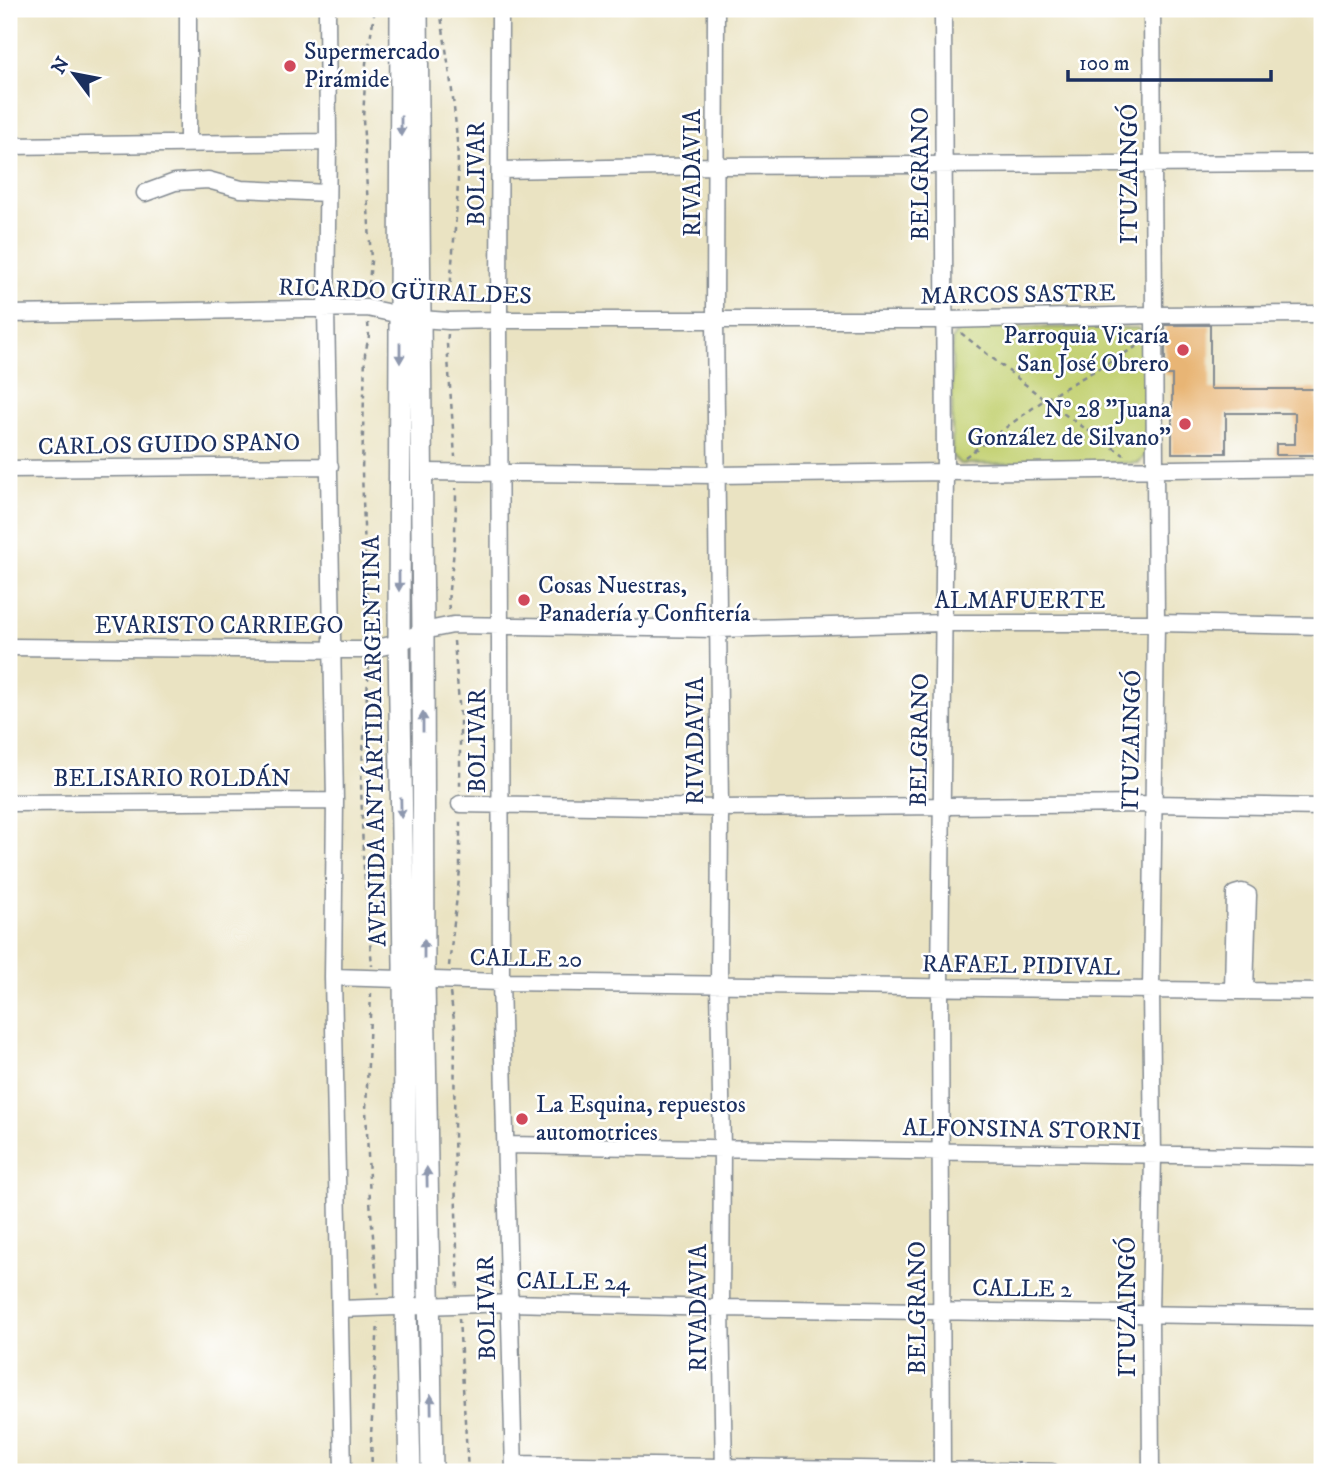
<svg xmlns="http://www.w3.org/2000/svg" width="1331" height="1481" font-family="'IM FELL DW Pica',serif">
<style>
.green{fill:#c4d274;stroke:#708069;stroke-width:2}
.building{fill:#e8b575}
.lines{fill:none;stroke-linecap:round;stroke-linejoin:round}
.minor-casing{stroke:#828990;stroke-width:19}
.major-casing{stroke:#828990;stroke-width:24}
.path{stroke:#828990;stroke-width:2.5;stroke-dasharray:5 5;stroke-linecap:butt}
.minor{stroke:#fff;stroke-width:16}
.major{stroke:#fff;stroke-width:21}
.oneway{fill:#8d97ae}
.poi-dot{fill:#d1495b;stroke:#fff;stroke-width:2.5}
.labels{text-anchor:middle;dominant-baseline:central;stroke-width:5;stroke-linejoin:round;paint-order:stroke}
.poi-label{font-size:24px;fill:#1b2f5e;stroke:#fff;text-anchor:start}
.street-label{font-size:24px;fill:#1b2f5e;stroke:#fff}
</style>
<rect width="100%" height="100%" fill="#fff"/>
<filter id="ink" filterUnits="userSpaceOnUse"><feTurbulence type="fractalNoise" baseFrequency=".0143" numOctaves="2"/><feDisplacementMap in="SourceGraphic" scale="14" xChannelSelector="R" yChannelSelector="G"/><feConvolveMatrix kernelMatrix="1 2 1 2 8 2 1 2 1" color-interpolation-filters="sRGB"/></filter>
<filter id="wash" filterUnits="userSpaceOnUse"><feTurbulence type="fractalNoise" baseFrequency=".00686" numOctaves="4" result="noise"/><feDisplacementMap in="SourceGraphic" scale="28" xChannelSelector="R" yChannelSelector="G"/><feGaussianBlur stdDeviation="1.57" result="paint"/><feColorMatrix in="noise" values="0 0 0 0 0 0 0 0 0 0 0 0 0 0 0 0 0 1.4 0 .05"/><feComposite in="paint" operator="in"/></filter>
<g filter="url(#wash)">
<rect width="100%" height="100%" fill="#eae3c2"/>
<path class="green" d="M961,327L1137,328L1146,335L1147,453L1139,463L960,464L952,456V339Z"/>
<g id="blocks">
<path class="building" d="M1165,325H1210V389H1317V455H1276V444H1295V413H1226V453H1172V375H1165Z"/>
</g>
</g>
<g filter="url(#ink)">
<use href="#blocks" fill-opacity="0" stroke="#828990" stroke-width="2"/>
<g class="lines">
<defs>
<path id="minor" d="M188,9V143
M327,9L328,142L326,309L335,801L333,977L343,1472
M500,9L499,320L501,982L514,1472
M716,9L715,320L720,808L719,985L722,1149L721,1308L724,1472
M9,146L328,142
M500,170L716,166L1322,163
M145,193L175,182L208,180L241,189L327,193
M9,314L367,308L420,319L449,321L499,320H945L1153,315L1322,314
M9,469L330,466
M422,472L717,475L1322,467
M9,647L368,650L399,643L423,631L453,625L718,629L944,623H1156L1322,626
M9,803L335,801
M460,804L720,808L1154,804L1322,807
M333,977L501,982L1322,992
M1233,991L1235,894L1242,892L1248,895L1245,991
M506,1145L1322,1157
M340,1309L509,1303L721,1308L1322,1317
M514,1464L1052,1472
M942,1472L940,988L945,472L943,9
M1151,1472L1150,1314L1153,1155L1151,990L1156,623L1152,9"/>
<path id="major" d="M401,9L399,643L404,964L406,1306L410,1472
M417,9L423,631L424,979L432,1472"/>
</defs>
<use href="#minor" class="minor-casing"/>
<use href="#major" class="major-casing"/>
<path class="path" d="M440,9C448,64 458,118 458,173C458,218 450,262 450,307
M368,295L371,261L363,119L366,63L375,9
M368,323L369,336L365,354L362,472L368,634
M961,333L1051,405L1124,455
M448,334L447,344L455,457
M965,457L1044,400L1139,345
M449,610C447,593 451,578 453,560C455,536 456,512 456,488
M454,641L460,716V791
M369,665L361,781L363,856L372,966
M449,966L460,870V819
M371,993L366,1109L370,1201L378,1294
M450,993L455,1026L454,1133L458,1291
M459,1318L468,1472
M372,1472L371,1435L378,1322"/>
<use href="#minor" class="minor"/>
<use href="#major" class="major"/>
</g>
<defs><path id="oneway-solid" d="M-6-.8H1V-3.2L6.5 0L1 3.2V.8H-6Z" transform="scale(1.75)"/></defs>
<g class="oneway">
<use href="#oneway-solid" transform="translate(401 126) rotate(90)"/>
<use href="#oneway-solid" transform="translate(400 353) rotate(90)"/>
<use href="#oneway-solid" transform="translate(399 581) rotate(90)"/>
<use href="#oneway-solid" transform="translate(423 722) rotate(-90)"/>
<use href="#oneway-solid" transform="translate(401 808) rotate(89)"/>
<use href="#oneway-solid" transform="translate(424 949) rotate(-90)"/>
<use href="#oneway-solid" transform="translate(427 1177) rotate(-91)"/>
<use href="#oneway-solid" transform="translate(431 1404) rotate(-91)"/>
</g>
</g>
<g class="poi-dot">
<circle cx="290" cy="66" r="7"/>
<circle cx="1183" cy="350" r="7"/>
<circle cx="1185" cy="424" r="7"/>
<circle cx="524" cy="600" r="7"/>
<circle cx="522" cy="1119" r="7"/>
</g>
<g class="labels">
<g class="poi-label">
<text x="304" y="52">Supermercado<tspan x="304" dy="28">Pirámide</tspan></text>
<text x="1169" y="336" text-anchor="end">Parroquia Vicaría<tspan x="1169" dy="28">San José Obrero</tspan></text>
<text x="1171" y="410" text-anchor="end">N° 28 "Juana<tspan x="1171" dy="28">González de Silvano"</tspan></text>
<text x="538" y="586">Cosas Nuestras,<tspan x="538" dy="28">Panadería y Confitería</tspan></text>
<text x="536" y="1105">La Esquina, repuestos<tspan x="536" dy="28">automotrices</tspan></text>
</g>
<g class="street-label">
<text transform="translate(693 173) rotate(-90)">RIVADAVIA</text>
<text transform="translate(477 174) rotate(-90)">BOLIVAR</text>
<text transform="translate(921 174) rotate(-90)">BELGRANO</text>
<text transform="translate(1130 174) rotate(-90)">ITUZAINGÓ</text>
<text transform="translate(405 292) rotate(2)">RICARDO GÜIRALDES</text>
<text transform="translate(1018 295) rotate(-1)">MARCOS SASTRE</text>
<text transform="translate(169 445) rotate(-1)">CARLOS GUIDO SPANO</text>
<text x="1020" y="601">ALMAFUERTE</text>
<text x="219" y="626">EVARISTO CARRIEGO</text>
<text transform="translate(920 740) rotate(-89)">BELGRANO</text>
<text transform="translate(1132 740) rotate(-89)">ITUZAINGÓ</text>
<text transform="translate(375 741) rotate(-91)">AVENIDA ANTÁRTIDA ARGENTINA</text>
<text transform="translate(478 741) rotate(-90)">BOLIVAR</text>
<text transform="translate(696 741) rotate(-90)">RIVADAVIA</text>
<text x="172" y="779">BELISARIO ROLDÁN</text>
<text transform="translate(526 959) rotate(1)">CALLE 20</text>
<text transform="translate(1021 966) rotate(1)">RAFAEL PIDIVAL</text>
<text transform="translate(1022 1130) rotate(1)">ALFONSINA STORNI</text>
<text transform="translate(573 1282) rotate(1)">CALLE 24</text>
<text transform="translate(1022 1289) rotate(1)">CALLE 2</text>
<text transform="translate(1128 1307) rotate(-90)">ITUZAINGÓ</text>
<text transform="translate(487 1308) rotate(-91)">BOLIVAR</text>
<text transform="translate(699 1308) rotate(-90)">RIVADAVIA</text>
<text transform="translate(918 1308) rotate(-90)">BELGRANO</text>
</g>
</g>
<rect width="1331" height="1481" fill="none" stroke="#fff" stroke-width="35"/>
<g transform="translate(74 74) rotate(302)" stroke="#ffffff" stroke-width="5" paint-order="stroke">
<path d="M0-5L12 26L0 18L-12 26Z" fill="#1b2f5e"/>
<text y="-10" font-size="19" font-weight="bold" text-anchor="middle" fill="#1b2f5e">N</text>
</g>
<path d="M1068 70v10h203v-10" fill="none" stroke="#1b2f5e" stroke-width="3.5"/>
<text x="1079" y="70" font-size="21" fill="#1b2f5e" stroke="#ffffff" stroke-width="5" paint-order="stroke">100 m</text>
</svg>
